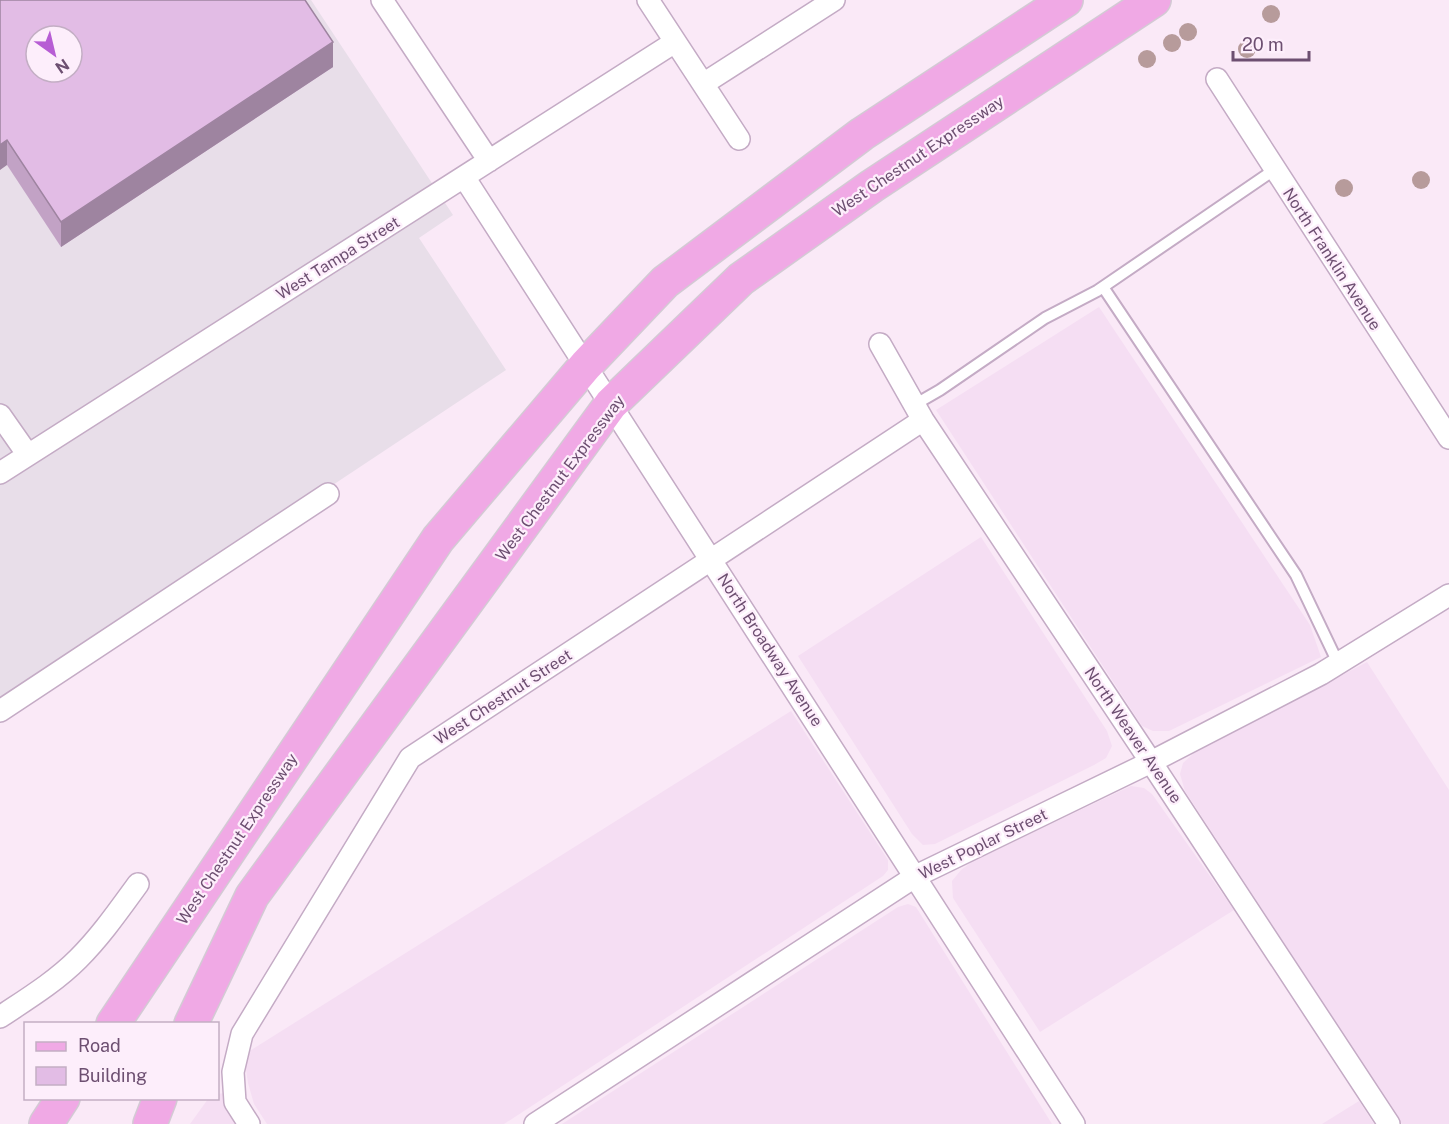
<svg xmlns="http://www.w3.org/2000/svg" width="1449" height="1124" font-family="'Public Sans',sans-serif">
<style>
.residential{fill:#f5def3}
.industrial{fill:#e8dee9;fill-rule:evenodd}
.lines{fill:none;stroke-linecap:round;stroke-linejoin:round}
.lane-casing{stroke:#c4abc5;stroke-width:14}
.street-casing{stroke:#c4abc5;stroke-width:24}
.primary-casing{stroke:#d3cad4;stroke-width:36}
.lane{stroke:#fff;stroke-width:10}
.street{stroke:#fff;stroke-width:21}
.primary{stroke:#f0a9e5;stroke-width:33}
.tree{fill:#b79b9b}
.wall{fill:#c2a2c5}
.shaded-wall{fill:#9e84a0}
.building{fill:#e2bce5;stroke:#9e84a0;stroke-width:1.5;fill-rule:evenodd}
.labels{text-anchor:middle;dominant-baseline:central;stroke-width:4.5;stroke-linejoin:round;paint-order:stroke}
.street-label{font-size:16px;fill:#6d4f71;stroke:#fdeefb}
</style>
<rect width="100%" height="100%" fill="#fae9f7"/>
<path class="residential" d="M1099,307L1310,625L1321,657L1169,731H1153L1142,726L936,410Z
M981,537L1107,731L1112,746L1106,758L1094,765L935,844L923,845L912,834L798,656Z
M1367,662L1449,790V1124H1402L1185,791L1180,774L1183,763L1194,753Z
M791,711L888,860V870L883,876L504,1124H267L254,1104L248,1083L245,1063L248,1052Z
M1131,786L1144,788L1152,794L1234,910L1040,1032L953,898L952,881L961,870L973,861Z
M908,904L916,907L1052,1124H562L898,907Z
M224,1093L237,1124H190L208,1099L218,1098V1094Z
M1359,1101L1374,1124H1322Z"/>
<path class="industrial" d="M0,0H311L453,215L419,238L506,370L0,706ZM36,36H72V72H36Z"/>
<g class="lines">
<defs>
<path id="lane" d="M1103,287L1296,575L1338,663
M914,405L940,390L1045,318L1097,291L1274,170"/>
<path id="street" d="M382,0L489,161
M648,0L739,139
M1217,79L1449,438
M703,84L834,0
M464,177L1074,1124
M880,344L923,420L1151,762L1389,1124
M0,415L28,455
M0,473L675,42
M0,711L328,494
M0,1017C27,999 55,982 78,959C101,936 119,910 138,884
M249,1124L235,1102L233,1072L242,1034L410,758L923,420
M535,1124L916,876L1151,762L1321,674L1449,595"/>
<path id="primary" d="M113,1024L438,539L586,365L665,282L862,134L1066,0
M191,1024L252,896L611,404L741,279L872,186L1154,0
M46,1124L63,1098
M150,1124L160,1098"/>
</defs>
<use href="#lane" class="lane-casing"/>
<use href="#street" class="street-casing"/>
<use href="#primary" class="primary-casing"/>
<use href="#lane" class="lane"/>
<use href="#street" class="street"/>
<use href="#primary" class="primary"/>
</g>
<g class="tree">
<circle cx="1271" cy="14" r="9"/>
<circle cx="1188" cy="32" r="9"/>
<circle cx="1172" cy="43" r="9"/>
<circle cx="1247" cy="49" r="9"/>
<circle cx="1147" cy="59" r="9"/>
<circle cx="1421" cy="180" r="9"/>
<circle cx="1344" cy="188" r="9"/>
</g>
<path class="wall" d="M0,0L333,67L61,247L7,165Z"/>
<path class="shaded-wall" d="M333,42V67L61,247V222Z
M7,140V165L0,170V145Z"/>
<path class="building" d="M0,0H305L333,42L61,222L7,140L0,145ZM36,36H72V72H36Z"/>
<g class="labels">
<g class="street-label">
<text transform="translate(918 156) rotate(-34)">West Chestnut Expressway</text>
<text transform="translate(338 258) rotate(-32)">West Tampa Street</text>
<text transform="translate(1332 259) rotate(57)">North Franklin Avenue</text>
<text transform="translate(560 478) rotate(-53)">West Chestnut Expressway</text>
<text transform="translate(770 650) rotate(57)">North Broadway Avenue</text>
<text transform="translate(503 697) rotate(-33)">West Chestnut Street</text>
<text transform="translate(1133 735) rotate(56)">North Weaver Avenue</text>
<text transform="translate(237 839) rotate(-56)">West Chestnut Expressway</text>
<text transform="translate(983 844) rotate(-26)">West Poplar Street</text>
</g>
</g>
<rect x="24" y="1022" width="195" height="78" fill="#fdeefb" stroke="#c3aec4" stroke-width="1.5"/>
<rect x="36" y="1042" width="30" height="9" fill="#f0a9e5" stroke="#c3aec4" stroke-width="1.5"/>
<text x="78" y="1052" font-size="18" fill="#6d4f71">Road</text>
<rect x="36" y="1067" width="30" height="18" fill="#e2bce5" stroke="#c3aec4" stroke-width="1.5"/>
<text x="78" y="1082" font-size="18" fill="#6d4f71">Building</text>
<g transform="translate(54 54) rotate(146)"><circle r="28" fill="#fdeefb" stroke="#c3aec4" stroke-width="1.5"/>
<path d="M0-4.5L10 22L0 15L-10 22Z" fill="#b75dd4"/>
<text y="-9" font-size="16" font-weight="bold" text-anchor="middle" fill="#6d4f71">N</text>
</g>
<path d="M1233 51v9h76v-9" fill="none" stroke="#6d4f71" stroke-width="3"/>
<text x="1242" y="51" font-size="18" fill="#6d4f71" stroke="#fdeefb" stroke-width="4.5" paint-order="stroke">20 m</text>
</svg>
